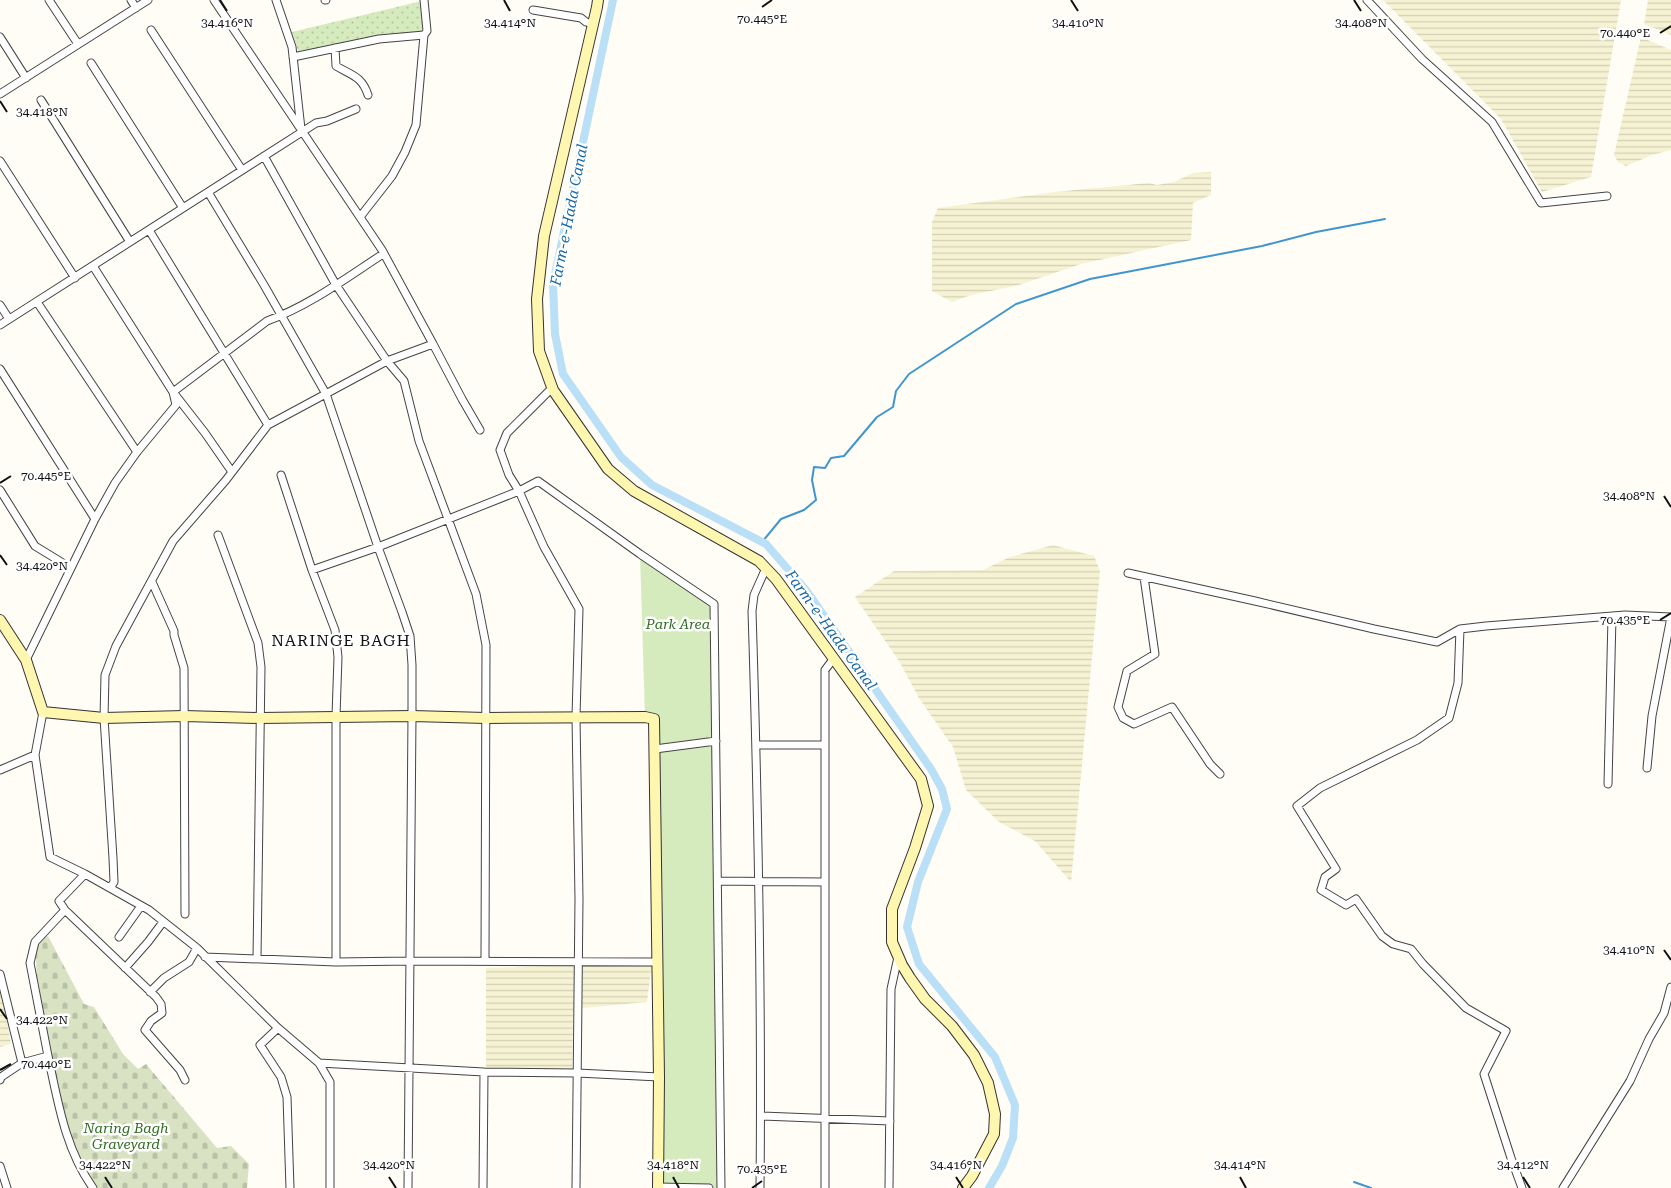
<svg xmlns="http://www.w3.org/2000/svg" width="1671" height="1188" font-family="'Roboto Serif',serif">
<style>
.farmland{fill:url(#farmland-rules)}
.cemetery{fill:url(#cemetery-stones)}
.park{fill:#d5ebbd}
.garden{fill:url(#garden-dots)}
.lines{fill:none;stroke-linecap:round;stroke-linejoin:round}
.stream{stroke:#3f96cf;stroke-width:2}
.canal{stroke:#b9e0f7;stroke-width:8}
.street-casing{stroke:#444;stroke-width:9}
.secondary-casing{stroke:#333;stroke-width:12}
.street{stroke:#fff;stroke-width:7}
.secondary{stroke:#fff6b0;stroke-width:10}
.ticks{fill:none;stroke:#111;stroke-width:2}
.labels{text-anchor:middle;dominant-baseline:central;stroke-width:5;stroke-linejoin:round;paint-order:stroke}
.park-label{font-size:14px;font-style:italic;fill:#2f6b1f;stroke:#fff}
.water-label{font-size:15px;font-style:italic;fill:#1768a6;stroke:#fff}
.quarter-label{font-size:16px;letter-spacing:1px;fill:#111;stroke:#fff}
.ticks-label{font-size:12px;text-anchor:middle;fill:#111;stroke:#fff;stroke-width:5;stroke-linejoin:round;paint-order:stroke}
</style>
<defs>
<pattern id="farmland-rules" width="6" height="5" patternUnits="userSpaceOnUse" patternTransform="scale(1.25)"><rect width="6" height="5" fill="#f6f3d4"/><path d="M0 2.5h6" fill="none" stroke="#d2cfb5"/></pattern>
<pattern id="cemetery-stones" width="16" height="16" patternUnits="userSpaceOnUse" patternTransform="scale(1.25)"><rect width="16" height="16" fill="#d9e3c4"/><path d="M2 7V4a2 2 0 0 1 4 0v3zM10 15v-3a2 2 0 0 1 4 0v3z" fill="#b9c2a7"/></pattern>
<pattern id="garden-dots" width="8" height="8" patternUnits="userSpaceOnUse" patternTransform="scale(1.25)"><rect width="8" height="8" fill="#d5ebbd"/><path d="M2 2h.1M6 6h.1" fill="none" stroke="#b6c8a1" stroke-width="1.8" stroke-linecap="round"/></pattern>
</defs>
<rect width="100%" height="100%" fill="#fffdf5"/>
<path class="farmland" d="M1383,0H1621L1591,177L1542,192L1501,119Z
M1648,0H1671V35L1644,24Z
M1641,37L1671,50V150L1652,155L1626,166L1618,162L1614,155Z
M1211,172V195L1193,203L1191,240L1081,264L1019,285L971,295L952,302L932,291V222L938,208L1055,192L1149,183L1157,185L1174,182L1193,173Z
M1053,545L1094,556L1100,571L1071,882L1035,841L999,822L966,790L953,747L919,698L899,661L855,597L894,571L983,570L1010,557Z
M652,962L647,1002L573,1009L572,1074L486,1073V968Z
M0,982L11,1044L0,1047Z"/>
<path class="cemetery" d="M48,936L84,1004L94,1007L123,1054L138,1069L146,1064L217,1148L231,1146L249,1164L247,1188H97L87,1175L68,1132L37,995L36,950L43,938Z"/>
<path class="park" d="M640,554L714,604L721,1188H658L654,719L645,717Z"/>
<path class="garden" d="M422,1V33L298,51L292,32Z"/>
<g class="lines">
<path class="stream" d="M762,542L781,519L804,510L816,500L812,480L814,467L825,468L831,458L844,456L877,417L893,407L896,391L909,374L1016,304L1090,279L1262,246L1316,232L1385,219
M1354,1182L1371,1188"/>
<path class="canal" d="M613,0L553,284L555,334L563,374L621,457L652,485L766,544L806,590L931,769L942,789L947,809L918,882L907,927L919,964L995,1057L1015,1105L1013,1138L1002,1166L989,1188"/>
<defs>
<path id="street" d="M49,0L78,44
M131,0L136,8
M214,0L382,250L433,344
M276,0L292,47L301,129
M325,0H326
M1367,0L1422,59L1492,122L1541,203L1607,196
M533,10L581,18L586,22L593,24
M151,30L242,170
M0,37L26,78
M335,48L336,66C351,75 362,76 368,95
M293,57L379,39L424,35
M91,63L183,208
M0,94L148,0
M41,100L130,242
M264,156L336,285L387,361L404,381L419,441L476,594L486,645L485,961
M0,161L75,278
M208,192L264,285L326,394L378,547L402,612L410,636L412,665V716L408,1188
M360,217L392,176L405,152L416,125L424,35L427,31L424,0
M149,230L268,425
M93,266L173,392L205,433L232,472
M37,302L137,452
M0,305L9,319
M0,325L316,123L327,121L356,109
M0,369L95,519
M552,388L507,433L500,450L509,475L519,491L544,547L579,609L576,717L579,899L576,1188
M281,475L312,570L335,630L338,657L336,716V962
M0,490L35,546L71,568
M218,535L258,643L261,667L257,959
M312,570L378,547L519,491L538,481L640,554L714,604L721,1188
M1128,573L1255,601L1374,629L1437,642L1460,629L1486,626L1625,615L1671,617
M1144,577L1155,654L1127,671L1118,707L1123,718L1134,724L1172,707L1210,764L1220,774
M152,582L174,631V635L184,668L185,914
M1460,629L1458,683L1449,718L1417,740L1320,788L1297,806L1336,869L1325,877L1321,890L1346,905L1356,899L1382,936L1393,944L1411,949L1423,964L1466,1008L1506,1031L1484,1074L1511,1158L1522,1188
M26,660L95,519L115,483L137,452L176,405L173,392L267,321C309,306 346,278 383,254
M43,712L35,755L50,857L85,874L149,910L197,948L278,1028L319,1063L330,1082V1188
M756,745H824
M655,749L716,741
M1647,768L1652,716L1671,617
M0,770L35,755
M1608,784L1612,617
M85,874L59,901L65,910L156,997L161,1004L162,1013L151,1021L145,1030L180,1070L185,1080
M718,881L825,882
M110,888L114,882L113,858L104,718L105,675L116,646L173,541L226,480L268,425L387,361L433,344L462,399L480,430
M119,937L141,906
M205,957L336,962L411,961L657,962
M125,968L148,942L163,922
M0,974L22,1063L48,1056C58,1102 65,1149 93,1188
M150,992L164,978L189,962L197,948
M278,1028L260,1045L281,1077L287,1097L290,1188
M48,1056L30,963L35,942L65,910
M319,1063L484,1072L577,1073L659,1077
M0,1080L1,1077L22,1063
M761,1116L890,1121
M0,1166L7,1188
M658,1187L709,1188
M483,1188L484,1072
M760,1188C762,996 758,803 752,611L754,595L766,568
M825,1188V670L834,658
M889,1188L891,989L898,957
M1563,1188L1630,1081L1649,1039L1664,1013L1671,987"/>
<path id="secondary" d="M598,0L597,7L544,236L537,299L539,351L553,390L608,469L634,491L759,561L776,579L921,779L928,806L915,848L892,909V942L902,965L910,978L925,999L952,1026L974,1055L988,1083L995,1114L994,1134L972,1176L963,1188
M0,620L26,660L43,712L104,718L184,716L260,718L412,716L486,718L645,717L654,719L659,1077L658,1188"/>
</defs>
<use href="#street" class="street-casing"/>
<use href="#secondary" class="secondary-casing"/>
<use href="#street" class="street"/>
<use href="#secondary" class="secondary"/>
</g>
<path class="ticks" d="M220,0L227,11M504,0L510,11M1071,0L1078,11M1354,0L1361,11M762,7L772,0M1660,33L1671,26M0,101L7,112M0,483L11,476M1664,496L1671,507M0,555L7,565M1660,620L1671,613M1664,950L1671,960M0,1009L7,1019M0,1070L11,1064M105,1177L112,1188M389,1177L396,1188M673,1177L679,1188M956,1177L963,1188M1240,1177L1246,1188M1523,1177L1530,1188M752,1188L762,1181"/>
<g class="labels">
<g class="park-label">
<text x="678" y="624">Park Area</text>
<text x="126" y="1128">Naring Bagh<tspan x="126" dy="16">Graveyard</tspan></text>
</g>
<g class="water-label">
<text transform="translate(569 215) rotate(-79)">Farm-e-Hada Canal</text>
<text transform="translate(831 630) rotate(54)">Farm-e-Hada Canal</text>
</g>
<g class="quarter-label">
<text x="341" y="640">NARINGE BAGH</text>
</g>
</g>
<g class="ticks-label">
<text x="762" y="23">70.445°E</text>
<text x="1078" y="27">34.410°N</text>
<text x="1361" y="27">34.408°N</text>
<text x="227" y="27">34.416°N</text>
<text x="510" y="27">34.414°N</text>
<text x="1625" y="37">70.440°E</text>
<text x="42" y="116">34.418°N</text>
<text x="46" y="480">70.445°E</text>
<text x="1629" y="500">34.408°N</text>
<text x="42" y="570">34.420°N</text>
<text x="1625" y="624">70.435°E</text>
<text x="1629" y="954">34.410°N</text>
<text x="42" y="1024">34.422°N</text>
<text x="46" y="1068">70.440°E</text>
<text x="105" y="1169">34.422°N</text>
<text x="389" y="1169">34.420°N</text>
<text x="673" y="1169">34.418°N</text>
<text x="956" y="1169">34.416°N</text>
<text x="1240" y="1169">34.414°N</text>
<text x="1523" y="1169">34.412°N</text>
<text x="762" y="1173">70.435°E</text>
</g>
</svg>
